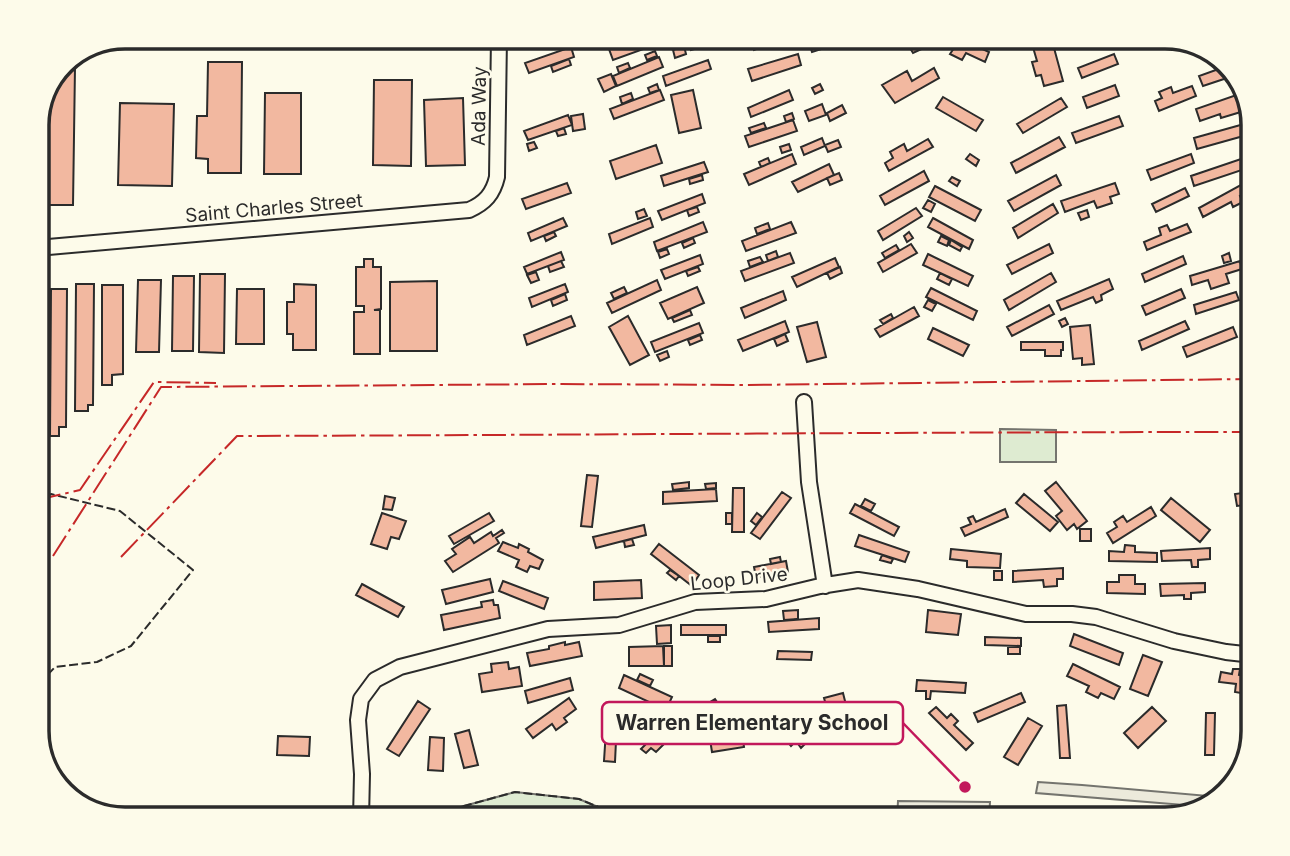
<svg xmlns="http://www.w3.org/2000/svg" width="1290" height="856" font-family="Inter,sans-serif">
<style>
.green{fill:#deebd1;stroke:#74746e;stroke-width:2}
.parking{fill:#eceadb;stroke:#74746e;stroke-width:2}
.building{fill:#f2b8a0;stroke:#2b2b2b;stroke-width:2}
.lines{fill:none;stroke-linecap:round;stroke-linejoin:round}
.minor-casing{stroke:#2b2b2b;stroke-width:18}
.minor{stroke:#fdfbea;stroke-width:14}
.fence{stroke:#2b2b2b;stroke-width:2;stroke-dasharray:9 3.5;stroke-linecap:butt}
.power{stroke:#c62828;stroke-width:2;stroke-dasharray:24 5 3.5 5;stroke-linecap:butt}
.labels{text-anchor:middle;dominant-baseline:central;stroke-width:5;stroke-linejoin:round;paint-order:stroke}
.street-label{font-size:19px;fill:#2b2b2b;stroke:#fdfbea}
.rim{fill:none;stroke:#2b2b2b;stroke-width:3.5}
.leader{fill:none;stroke:#c2185b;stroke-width:2.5}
.callout-dot{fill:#c2185b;stroke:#fdfbea;stroke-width:2.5}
.callout{fill:#fdfbea;stroke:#c2185b;stroke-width:2.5}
.callout-label{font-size:21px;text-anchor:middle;font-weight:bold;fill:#2b2b2b}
</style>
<rect width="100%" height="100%" fill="#fdfbea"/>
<path class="green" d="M1000,429L1056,430V462H1000Z
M515,792L579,799L620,816L619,819H428L435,814Z"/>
<path class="parking" d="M1038,782L1082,785L1220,797L1209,807L1036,793Z
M898,801L990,802L989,819H897Z"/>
<path class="building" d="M542,37H565V39L543,42Z
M644,37H661L663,42L613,60L609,49Z
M679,37H707V38L672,49L669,40Z
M708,37H721L722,39L709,42Z
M758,37H787L754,50L750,40Z
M828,37H852L853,39L812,52L809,43Z
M911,37H927L914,43Z
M933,37H957L989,52L985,62L966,53L962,60L950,54L954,48Z
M1030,37H1051L1063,81L1044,86L1041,75L1036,76L1032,62L1037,61Z
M707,39L709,45L691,50L690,44Z
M923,41L926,47L913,53L910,48Z
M684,46L686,54L675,58L673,50Z
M571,47L574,57L529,73L525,63Z
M655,51L657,56L647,60L645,55Z
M798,54L801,65L752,81L748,69Z
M1114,54L1118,64L1082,78L1078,68Z
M659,57L663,67L617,86L613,76Z
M569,59L571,65L553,72L551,66Z
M708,60L711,69L666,86L663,76Z
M208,62H242L241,173H208V159L196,158L197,116H207Z
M628,63L630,68L619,73L617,67Z
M1227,66L1236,75L1203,86L1199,76Z
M61,67H75L73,205H37V119Z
M934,68L939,78L895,103L882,85L907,71L912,81Z
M611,74L616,86L604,92L598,79Z
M374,80H412L411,166L373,165Z
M657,84L659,90L650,93L648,88Z
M820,84L823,90L815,94L812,88Z
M1115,85L1119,96L1087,108L1083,97Z
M1192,86L1196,96L1159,111L1155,101L1162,98L1159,92L1171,87L1173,93Z
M660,90L664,100L614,119L610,109Z
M693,90L701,128L679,133L671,95Z
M789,90L793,100L751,117L748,108Z
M1245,92L1248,102L1241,104L1244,111L1221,118L1220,114L1200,121L1196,109Z
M265,93H301V174H264Z
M631,93L633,99L622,104L620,97Z
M943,97L983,120L976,131L936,108Z
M463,98L465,165L426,166L424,100Z
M1061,98L1067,107L1023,133L1017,124Z
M120,103L174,104L172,186L118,185Z
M822,104L826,115L809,121L805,111Z
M842,105L846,113L830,121L827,113Z
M792,113L794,119L786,122L784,116Z
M583,114L585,129L573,131L571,116Z
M568,115L572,125L528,140L524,131Z
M1119,116L1123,126L1076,143L1072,133Z
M793,120L797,131L749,147L745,136Z
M764,123L766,128L751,133L749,128Z
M1244,124L1247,135L1197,149L1194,138Z
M564,128L566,134L558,136L556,131Z
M1059,137L1065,147L1016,173L1011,163Z
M822,138L825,146L804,155L801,147Z
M928,139L933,147L889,171L885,163L893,158L890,152L904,144L907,151Z
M838,140L841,147L828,152L825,145Z
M534,142L537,148L529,151L527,144Z
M789,144L791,150L782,153L780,147Z
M656,145L662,163L616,179L610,161Z
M792,154L796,164L749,185L744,174Z
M970,154L979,160L976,166L966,159Z
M1191,154L1194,163L1151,180L1147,170Z
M768,158L770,163L761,167L759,162Z
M1241,159L1245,169L1194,186L1191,176Z
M704,162L708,172L664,186L661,176Z
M829,164L834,175L798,192L792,182Z
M924,171L929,181L885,205L880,196Z
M839,173L842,180L830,185L827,178Z
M702,175L703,180L690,184L689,179Z
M1056,175L1061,185L1014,211L1008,201Z
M952,177L960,181L957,186L949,181Z
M1248,181L1253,189L1240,196L1243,202L1233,207L1231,202L1203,217L1199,208Z
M567,183L571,193L526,209L522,199Z
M1115,183L1119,194L1110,197L1112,203L1097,208L1094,201L1065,212L1061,201Z
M935,186L981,210L975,221L929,197Z
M1185,188L1189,196L1156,212L1152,204Z
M702,194L705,203L662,220L658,211Z
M928,200L935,204L931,212L923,208Z
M1053,204L1058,213L1018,238L1013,228Z
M697,207L699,212L689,216L687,210Z
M916,208L922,216L883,240L878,231Z
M644,209L647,216L638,219L636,212Z
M1087,210L1089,217L1081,220L1078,213Z
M563,218L567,226L531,241L528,233Z
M650,218L653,227L612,244L609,234Z
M933,218L973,240L969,249L928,227Z
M703,222L707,232L657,251L654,242Z
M791,222L796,233L746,251L742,241Z
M768,223L770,229L757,234L755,228Z
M1187,224L1191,232L1147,250L1144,242L1161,235L1159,228L1167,225L1170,231Z
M554,232L556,236L546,241L544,236Z
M909,232L913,238L907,242L904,236Z
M941,236L949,240L947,246L938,242Z
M693,238L695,243L684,248L682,243Z
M951,240L962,247L960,251L949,245Z
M911,244L917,253L883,272L878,263Z
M1049,244L1053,253L1012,274L1007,265Z
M896,245L899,250L885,258L882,253Z
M667,249L669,254L660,258L658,252Z
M776,251L778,257L768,261L766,255Z
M561,252L564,260L527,274L524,267Z
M790,253L794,263L745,281L741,271Z
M1229,253L1231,261L1224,263L1222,256Z
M928,254L973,276L968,286L923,265Z
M700,255L703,264L665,279L661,270Z
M1183,256L1186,264L1145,282L1142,274Z
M760,257L763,262L750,267L748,261Z
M835,258L839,267L797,287L792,277Z
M364,259H373V267H381V309L374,310H380V354H354V312H364V306H356V267H364Z
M561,261L564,267L550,272L548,266Z
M1240,261L1242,269L1226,274L1229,283L1211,289L1208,280L1192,285L1190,276Z
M698,267L700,271L688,276L686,271Z
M840,267L842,273L830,279L827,273Z
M536,272L539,280L531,283L527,275Z
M940,273L952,279L949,285L937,279Z
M1051,273L1056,282L1009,310L1004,300Z
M200,274H225L224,353L199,352Z
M173,276H194L193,351H172Z
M1109,279L1113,289L1101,295L1102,300L1096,303L1093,297L1061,310L1057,301Z
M138,280H161L159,352H136Z
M657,280L661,290L612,313L607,303Z
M437,281V351H390V282Z
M76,284H94L93,405H88V411H75Z
M294,284L316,285V350H293V334H287V302H294Z
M565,284L568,292L532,307L529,298Z
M102,285H123V374L112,375V385H102Z
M624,287L627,293L614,299L611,293Z
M697,287L704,303L668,319L660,303Z
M37,288H49L47,452H37V458Z
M931,288L977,311L973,320L926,297Z
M51,289H67L66,427H59V436H50Z
M237,289H264V344H236Z
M1181,289L1185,298L1146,315L1142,306Z
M783,291L786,300L745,318L741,308Z
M1236,292L1239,300L1196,314L1194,305Z
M565,294L567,300L553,306L551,300Z
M928,300L936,304L932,311L924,307Z
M1049,305L1054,314L1012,336L1007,327Z
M914,307L919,316L880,337L875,329Z
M690,310L692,315L674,322L672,318Z
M891,314L893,318L883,324L880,320Z
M571,316L575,326L527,345L524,335Z
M628,316L649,355L630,365L609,327Z
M1065,318L1068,324L1062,327L1059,321Z
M785,321L789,332L743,351L738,340Z
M1185,321L1189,329L1142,350L1139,341Z
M817,322L826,357L807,362L797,327Z
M699,323L703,333L655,352L651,342Z
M1090,325L1094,364L1082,365V358L1073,359L1070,327Z
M1233,327L1237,337L1187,357L1183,347Z
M933,328L969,345L963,356L928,339Z
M785,334L788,341L777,346L774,339Z
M700,335L702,340L690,345L688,340Z
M1021,342H1063V350H1061V356H1045V350H1021Z
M667,351L669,357L660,361L657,355Z
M587,475L598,476L592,527L581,526Z
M689,482V488L673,490L672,484Z
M1056,482L1087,521L1077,529L1074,524L1067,530L1056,516L1062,511L1045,491Z
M716,483V488L706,489L705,484Z
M1253,485V504L1237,506L1235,494L1243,493L1242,487Z
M733,488H744V532H732Z
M716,489L717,501L663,504V492Z
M782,492L791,498L760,539L751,533Z
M1024,494L1058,522L1050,531L1016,503Z
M385,496L395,498L392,510L383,509Z
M1171,498L1210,530L1200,542L1161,510Z
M865,499L875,504L871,511L861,506Z
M855,504L899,527L894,536L850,513Z
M1151,507L1156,516L1113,543L1107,533L1117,527L1114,522L1123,516L1127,522Z
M1005,509L1008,517L965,536L961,528L971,524L968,518L973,516L976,522Z
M382,513L406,521L399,539L391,537L387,549L371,544Z
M489,513L494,521L454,544L449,536Z
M726,513H732V524H726Z
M757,513L762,517L756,525L751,521Z
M644,525L646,535L596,548L593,537Z
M1080,529H1091V541H1080Z
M502,530L504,533L496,538L499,543L453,572L445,561L456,554L452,549L470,537L474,543L491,532L493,536Z
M859,535L909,552L905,562L855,546Z
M632,539L634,545L625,547L624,541Z
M503,542L518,548L519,544L529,549L528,552L543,560L539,569L530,566L527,572L516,567L519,560L498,551Z
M659,544L699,575L692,586L651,554Z
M1125,545L1135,546V552L1157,553V562L1109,561V551L1124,552Z
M1210,548V559L1198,560V567H1192L1191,560L1162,561L1161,551Z
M951,549L1001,554L1000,568L967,567V561L950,559Z
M882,555L893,559L891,563L880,560Z
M780,557L781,562L771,564L770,559Z
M786,561L788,572L756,577L754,567Z
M1063,568V579H1057V586L1044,587L1043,580L1013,582V571Z
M670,570L679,576L676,580L667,573Z
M994,571H1002V580H994Z
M1119,575H1135V584H1145V594L1107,593V582H1119Z
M490,579L493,592L446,604L442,590Z
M641,580L642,598L594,600V582Z
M503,581L548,598L544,609L499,591Z
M1205,583V592L1191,593V599H1184V595L1161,596L1160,584Z
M362,584L404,607L398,617L356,595Z
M493,600L494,605H498L500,618L444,630L441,615L482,607L481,602Z
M798,610V619L784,620L783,611Z
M928,610L961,614L958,635L926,632Z
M819,618V629L769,632L768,622Z
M671,625V643L657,644L656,626Z
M681,625H726V635H681Z
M1074,634L1123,653L1119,665L1070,646Z
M708,636H720V642H708Z
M985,637L1021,638V646L985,645Z
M565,642V645L579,642L582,656L530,666L527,653L549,649V646Z
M663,646L664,666H629V647Z
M664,646H672V666H664Z
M1008,647H1020V654H1008Z
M778,651L812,652L811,660L777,659Z
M1143,655L1162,662L1148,696L1130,689Z
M508,662L509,669L519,667L522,686L482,692L479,674L492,672L491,664Z
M1073,664L1120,687L1114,699L1101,693L1098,698L1086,692L1089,686L1067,676Z
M1233,669H1240L1239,675L1253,677V695L1235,692L1236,684L1219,682L1221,672L1232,674Z
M640,674L653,680L650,686L637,680Z
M624,675L672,697L666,710L619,688Z
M570,678L573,690L528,703L525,691Z
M917,680L966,683L965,693L931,691L930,699H926V691H916Z
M843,693L851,725L833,730L824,698Z
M1021,693L1025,702L978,722L974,713Z
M569,698L576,709L564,718L567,722L556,730L552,724L533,738L526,729Z
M715,699L721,708L681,732L675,723Z
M418,701L430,709L399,756L387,749Z
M1066,705L1070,758H1060L1057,706Z
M936,707L947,718L951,714L958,721L954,725L973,743L966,750L929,713Z
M1152,707L1166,721L1138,748L1124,733Z
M777,708L784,715L788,711L797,721L792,725L807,742L801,748L796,741L791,746L787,741L791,737L771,713Z
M632,712L637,717L641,712L656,726L651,732L664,744L656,752L651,748L646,753L641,749L648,742L624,720Z
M1206,713H1215L1214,755H1205Z
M607,714L616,715V728L625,729L624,742L616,741L615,762L604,761Z
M1028,718L1042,726L1018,765L1004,757Z
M741,727L744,747L712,752L709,733Z
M469,730L478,765L464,768L455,734Z
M278,736L310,737L309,756L277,755Z
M430,737L444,738L443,771L428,770Z"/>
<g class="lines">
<defs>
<path id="minor" d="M37,248L469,210C485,203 493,194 497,177L499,37
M804,402L809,482L825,586
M361,819L362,774L358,720L361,699L375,680L400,667L548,629L619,625L695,602L766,599L820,586L858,580L918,589L1026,614H1072L1096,617L1174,641L1226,652L1253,655"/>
</defs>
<use href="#minor" class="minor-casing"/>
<use href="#minor" class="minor"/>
<path class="fence" d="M37,505L51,494L120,511L193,570L131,646L97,662L55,667L37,686
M428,819L435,814L515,792L579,799L620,816L619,819"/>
<path class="power" d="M37,500L80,490L154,382L216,383
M37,515L49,517L37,529
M53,556L161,387L561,384L746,385L1253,379
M121,557L237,436C576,435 914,432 1253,432"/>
</g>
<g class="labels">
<g class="street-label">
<text transform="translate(479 106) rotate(-89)">Ada Way</text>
<text transform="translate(274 208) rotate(-5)">Saint Charles Street</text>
<text transform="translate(739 579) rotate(-6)">Loop Drive</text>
</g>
</g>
<path d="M0 0H1290V856H0ZM125 49H1165A76 76 0 0 1 1241 125V731A76 76 0 0 1 1165 807H125A76 76 0 0 1 49 731V125A76 76 0 0 1 125 49Z" fill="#fdfbea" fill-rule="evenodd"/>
<path class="rim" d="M125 49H1165A76 76 0 0 1 1241 125V731A76 76 0 0 1 1165 807H125A76 76 0 0 1 49 731V125A76 76 0 0 1 125 49Z"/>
<path class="leader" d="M965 787L903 723"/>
<circle class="callout-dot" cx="965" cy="787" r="7"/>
<rect class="callout" x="602" y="702" width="301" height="42" rx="7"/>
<g class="callout-label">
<text x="752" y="730">Warren Elementary School</text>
</g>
</svg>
